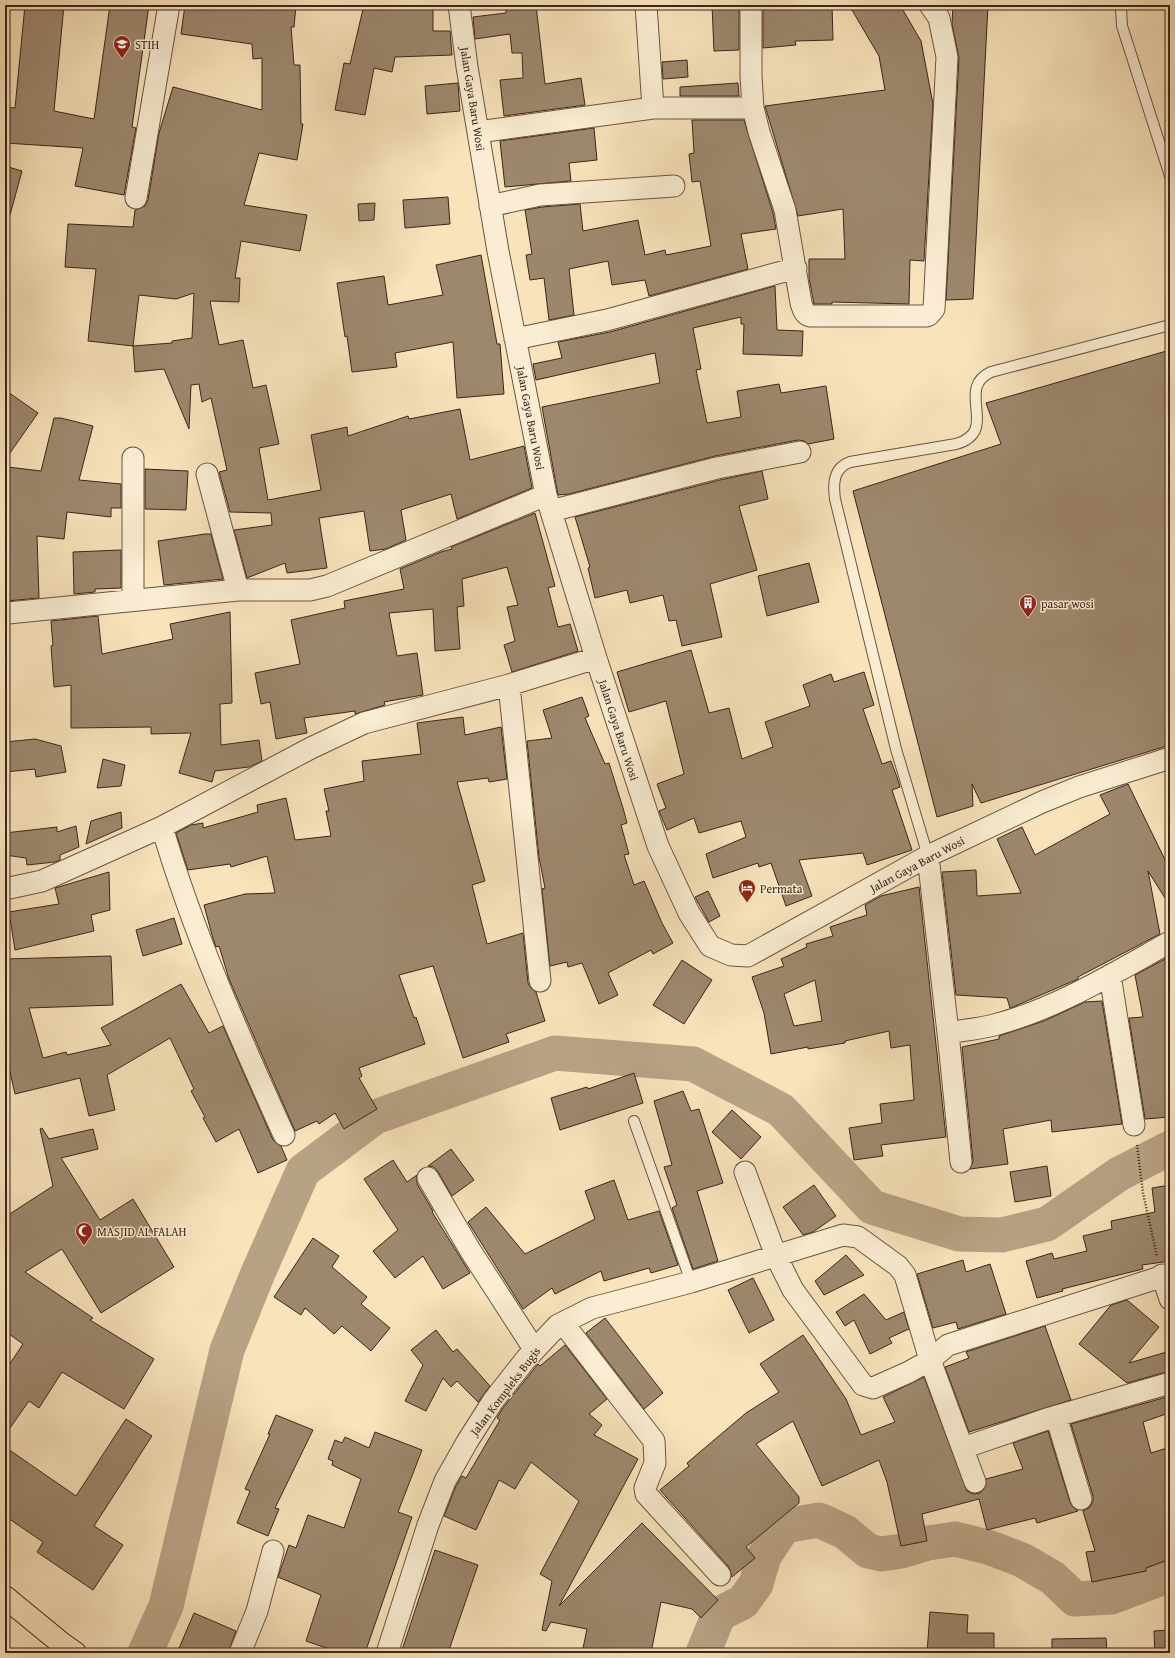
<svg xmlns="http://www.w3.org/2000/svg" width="1175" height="1658" font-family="'Gentium Book Plus',serif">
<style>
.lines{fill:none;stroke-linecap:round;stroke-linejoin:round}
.river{stroke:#b8a284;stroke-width:35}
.building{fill:#9d886e;stroke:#3b251a;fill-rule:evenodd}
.service-casing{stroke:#6a5442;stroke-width:12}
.minor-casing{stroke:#6a5442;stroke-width:23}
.trunk-casing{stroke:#3b251a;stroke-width:24}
.path{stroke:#3b251a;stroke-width:2.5;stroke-dasharray:1 2;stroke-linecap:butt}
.service{stroke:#faedd3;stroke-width:10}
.minor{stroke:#faedd3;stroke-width:21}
.trunk{stroke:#f8e3bb;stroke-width:22}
.labels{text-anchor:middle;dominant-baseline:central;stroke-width:3;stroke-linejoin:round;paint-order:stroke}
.poi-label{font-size:12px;fill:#3b251a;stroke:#faedd3;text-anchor:start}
.street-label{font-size:12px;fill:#3b251a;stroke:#faedd3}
</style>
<rect width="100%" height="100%" fill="#f8e3bb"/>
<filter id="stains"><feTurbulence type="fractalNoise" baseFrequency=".005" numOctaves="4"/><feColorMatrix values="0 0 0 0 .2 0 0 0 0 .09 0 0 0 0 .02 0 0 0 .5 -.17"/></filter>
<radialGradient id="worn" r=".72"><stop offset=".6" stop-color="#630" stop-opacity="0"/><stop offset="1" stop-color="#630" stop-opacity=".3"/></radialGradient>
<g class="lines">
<path class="river" d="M145,1653L166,1606L227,1350L258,1273L303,1171L375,1117L555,1053L693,1064L781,1110L872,1207L959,1234L1002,1235L1047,1224L1119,1174L1170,1148
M703,1653L719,1614L743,1602L756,1584L764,1556L784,1526L819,1520L845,1532L868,1551L881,1554L901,1551L928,1543L955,1539L988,1547L1022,1560L1053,1578L1075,1599L1111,1597L1170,1575"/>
</g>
<path class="building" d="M25,5H64L54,111L94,119L110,5H149L132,127L136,128L124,195L75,186L83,148L5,143V107L15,108Z
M185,5H296L294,27H291L294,65H300L301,124H303L297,160L259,153L244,205L307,215L300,251L241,241L235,278H240L239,302L210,301L219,345L243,340L253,388L266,385L279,444L259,448L268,500L321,490L311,435L347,427L348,436L408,416L409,419L460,409L470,460L524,446L532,488L457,519L451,494L401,510L406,540L386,549L370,551L364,511L319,518L327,568L287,573L285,563L247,578L234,530L272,525L271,513L230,512L219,472L227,470L211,398L202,402L199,384L191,385L189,429L164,369L135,372L133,346L88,341L96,269L65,267L68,224L133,227L135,210L145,206L148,200L159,133L173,87L262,110V58L253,59L252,44L181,34ZM194,293L192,338L172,341V343L133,346L139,295L176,299Z
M364,5H433V31H450L452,55L395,57L392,72L374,68L365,115L335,110L344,63L350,64Z
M506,5H536L545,84L581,78L585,105L504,116L500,80L523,78L522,53H512L510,34L475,39L473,17L506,13Z
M712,5H739V50L714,51Z
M763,5H832L833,40L795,41L796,45L763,48Z
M849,5H900L921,41L933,104L924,261L910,260L909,304L832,302V304H814L809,278V259H845L843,209L798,216L765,106L885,90L879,56Z
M953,5H988L973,299L946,300L959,58L952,24Z
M687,60L688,77L663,79L662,62Z
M458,83L460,111L427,114L425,86Z
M738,83L739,96H680V87Z
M692,120H744L773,213L776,229L741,234L748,269L649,296L645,280L612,285L608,261L569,269L574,315L549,320L544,278L530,280L526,255L532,254L525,210L542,207L580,204L583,231L638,220L645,255L665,250L666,255L711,246L700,181L692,182L689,154L694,153Z
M594,128L597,160L569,163L571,181L505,187L500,141Z
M5,166L22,171L10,215H5Z
M448,197L450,224L405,228L403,200Z
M375,203L374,220L359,221L358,204Z
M481,255L497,344H500L504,394L457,398L453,342L395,353L397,367L352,372L347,336L345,337L337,283L384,276L388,305L443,295L436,265Z
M775,286L777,330L803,331L802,356L743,354L744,324H741V317L693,328L701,369L696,370L707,423L741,417L737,391L779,384L781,393L826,386L834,439L808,444L804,441L798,440L715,456L569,494L558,495L542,407L660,383L655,353L536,380L533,364L562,358L558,342L610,332Z
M1170,350V745L981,803L972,784L973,806L937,817L853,491L1001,444L986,403Z
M5,390L38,413L5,460Z
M54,418H61L93,426L79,480L121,484V508H111V517L67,512L64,539L37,536L39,598L7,601L5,495L8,467L41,471Z
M145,469L188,471L186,510L145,509Z
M762,471L768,499L739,506L757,570L710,584L722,637L682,646L676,620L669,621L663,595L630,603L627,590L595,598L588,568L590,567L575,517L720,480Z
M535,513L555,586L548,588L558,627L570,624L578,651L512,672L504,645L515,641L507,607L518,605L507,567L462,579L464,606L457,607L460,649L435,651L433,609L389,613L397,656L417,653L423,695L384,702L385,705L355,714V711L304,718L307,733L276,739L270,702L261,704L255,673L300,664L291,620L345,608L344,601L404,589L400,569L441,552L452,549L451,547Z
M205,534H211L223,579L164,585L158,541Z
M121,550V588L95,589V592L74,594L73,552Z
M809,563L819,602L767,616L758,576Z
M230,612L232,703L220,704L221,745L259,740L262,761L249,767L215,771L212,782L179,773L191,733L151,734V727L71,728V685L54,687L51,646L53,645L51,621L98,616L102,654L173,639L170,624Z
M691,650L709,713L729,708L742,759L773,747L765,722L810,706L803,685L831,674L834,682L864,672L874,705L863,709L882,764L891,761L898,780L900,787L892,790L912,850L867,865L863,853L799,860L812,896L786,906L771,863L759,867L758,863L713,878L706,854L746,837L741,821L699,833L694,818L667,830L659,811L666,808L657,784L684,774L666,701L629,712L617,672Z
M582,697L589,716L585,718L605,764L609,763L623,808L627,823L621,825L629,854L624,855L634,885L644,881L662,923L673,943L653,954L651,950L608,973L618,995L599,1004L582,963L568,967L567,962L550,966L542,889L545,888L539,857L527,741L552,738L543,710Z
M463,717L465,735L501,727L507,779L489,782L488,778L457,782L485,881L472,885L487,944L523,933L528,983L531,988L536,992L545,1021L506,1034L509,1042L463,1058L433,966L399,975L414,1018L416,1017L425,1044L359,1068L362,1076L359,1078L377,1109L344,1129L335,1113L319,1124L317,1121L295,1131L229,979L219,946L216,947L212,935L204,905L245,894L275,893L267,856L231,867L230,864L188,870L176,833L191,825L203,823V828L258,812L257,805L286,798L295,840L331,836L326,811H329L324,789L364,781L362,761L421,754L417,723Z
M35,739L61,746L66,772L36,777L35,769L5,772V742Z
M103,759L125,765L121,786L97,788Z
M1128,784L1170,870V906L1148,871L1160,934L1078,977V979L1013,1007L1010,1008L1007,998L956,995L942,872L976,870L977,896L1021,893L997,839L1022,827L1035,855L1110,814L1100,795Z
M121,812L122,828L86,844L91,821Z
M76,826L79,847L60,855V860L55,862L27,865L26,858L5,855V833L57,827V832Z
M109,872L110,910L91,915L94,931L15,950L9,912L59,904L55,888Z
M919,887L946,1137L881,1145L883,1156L854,1160L849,1128L882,1123L880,1104L914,1100L910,1045L891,1048L889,1031L845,1041V1043L808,1049V1047L771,1054L764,1013L752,977L784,966L781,959L807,947L806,944L833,936L830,927L867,915L865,905L881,896ZM815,980L822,1021L794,1026L784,994Z
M708,891L720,916L709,922L695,897Z
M174,918L182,944L143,956L136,930Z
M111,956L113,1005L29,1008L43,1058L66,1052L67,1055L111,1045L101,1028L181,984L209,1033L223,1026L273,1140L281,1146L287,1160L258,1173L239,1129L216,1142L203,1118L205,1117L191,1091L194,1089L170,1038L107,1075L115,1110L89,1116L80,1078L15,1094L5,1050V959Z
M1165,959L1170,988V1117L1145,1119L1129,1018L1143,1017L1135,975Z
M682,960L712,980L684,1024L653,1005Z
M1102,1001L1122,1124L1052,1132L1051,1120L1003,1129L1008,1164L970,1169L973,1161L962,1047L999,1039V1036L1044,1021L1085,1002Z
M634,1073L643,1103L560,1130L551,1098L587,1087L588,1089Z
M683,1091L691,1111L699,1109L723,1183L697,1191L718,1261L693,1269L672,1208L677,1205L664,1167L672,1165L654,1101Z
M732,1110L761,1137L741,1159L712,1132Z
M42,1128L49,1139L93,1129L98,1149L61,1158L100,1220L133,1199L174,1267L101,1313L62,1249L25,1272L93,1318L90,1320L154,1359L124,1409L62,1372L39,1408L29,1401L5,1435V1371L23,1344L5,1331V1217L53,1186L40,1129Z
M451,1149L474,1180L452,1196L438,1172L434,1167L428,1166Z
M393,1160L407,1182L417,1175V1184L433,1211L432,1212L470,1273L443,1289L423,1256L395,1278L373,1251L398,1230L364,1179Z
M1047,1166L1051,1196L1015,1202L1010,1172Z
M614,1180L628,1220L659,1211L678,1265L651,1273L649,1268L604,1281L601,1271L555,1294L552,1288L523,1309L468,1222L486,1207L525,1254L595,1219L585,1191Z
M814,1185L836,1216L813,1232L803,1235L783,1207Z
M1170,1185V1261L1142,1265L1143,1269L1062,1289L1063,1291L1037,1298L1026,1261L1052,1253L1054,1259L1087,1251L1083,1236L1112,1229L1111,1221L1155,1212L1152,1188Z
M313,1238L339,1256L332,1267L367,1297L361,1304L390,1328L371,1351L342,1326L334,1334L305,1308L301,1315L274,1297Z
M846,1255L864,1275L824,1295L815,1281Z
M963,1260L966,1272L990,1264L1006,1314L958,1329L956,1322L933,1328L917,1274Z
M753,1278L774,1320L749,1333L728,1290Z
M864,1294L886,1320L904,1312L909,1329L889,1338L892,1343L870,1354L854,1320L845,1326L836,1312Z
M1127,1300L1159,1327L1129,1363L1170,1351V1371L1127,1383L1079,1344L1111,1305Z
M605,1318L663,1393L644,1409L586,1333Z
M1045,1326L1071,1400L969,1432L945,1367L969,1358L966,1352Z
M436,1330L453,1352L457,1349L490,1386L478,1402L457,1381L451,1387L443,1378L426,1411L405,1401L423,1365L411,1350Z
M803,1335L846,1399L861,1435L895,1422L883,1397L924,1377L967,1491L973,1494L980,1493L984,1489L986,1479L1023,1469L1013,1443L1048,1431L1070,1502L1073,1507L1078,1511L1037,1523L1035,1518L987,1530L979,1499L922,1514L927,1541L901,1546L887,1482L879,1460L822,1486L793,1421L756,1444L799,1497V1503L746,1547L755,1558L732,1577L729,1567L660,1490L689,1466L687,1463L746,1413L779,1392L760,1364Z
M565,1345L607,1399L589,1414L602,1425L594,1435L638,1459L559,1606L642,1523L718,1600L701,1618L692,1609L661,1602L651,1653H582L587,1629L551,1622L546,1631L542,1630L552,1581L540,1574L579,1501L531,1462L515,1489L499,1480L476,1530L444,1516L456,1486L462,1476L466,1478L500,1420L497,1418L503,1408L538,1364L540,1366Z
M1170,1396V1417L1166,1414L1143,1422L1151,1453L1170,1447V1559L1146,1568V1571L1092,1582L1086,1552L1095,1551L1083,1511L1090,1507L1093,1501V1496L1071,1424Z
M276,1415L313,1430L275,1508L279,1509L268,1536L237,1523L250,1491L245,1489L270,1434H268Z
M126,1419L152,1436L94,1526L123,1545L93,1590L37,1552L43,1542L5,1516V1447L76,1496Z
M375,1432L422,1450L398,1512L412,1517L365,1653H341L306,1641L321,1595L278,1577L289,1545L296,1548L308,1515L344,1528L361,1479L332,1465L333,1461L328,1459L335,1440L342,1443L345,1437L369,1448Z
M435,1550L478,1565L448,1653H401Z
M930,1612L968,1615L967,1633H994V1653H927Z
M194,1613L236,1631L228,1653H177Z
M1170,1630V1653H1155L1154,1631Z
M1106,1638L1107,1653H1052V1639Z"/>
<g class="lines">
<defs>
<path id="service" d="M1123,5L1121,9L1122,26L1170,176
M928,856L896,749L835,499C833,484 833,468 850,462L956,444C1001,431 954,389 991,372L1170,325
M634,1121L691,1282"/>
<path id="minor" d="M459,5L467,67L498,251L546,495L596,658L658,846L689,913L710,946L731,955L748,956L928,856L1042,802L1079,787L1170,758
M646,5L653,108
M751,5V76L753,108L759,132L785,210L801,303C803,309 804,315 811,316H926L929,315L934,309L947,57L939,18L930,5
M478,132L653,108H753
M136,198L169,5
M490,206L540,195L674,186
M515,339L607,320L796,268
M133,458V600
M207,474L238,590
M551,511L717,468L800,452
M8,613L238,590H310L327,586L546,495
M509,685L540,981
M162,827C194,935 238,1033 284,1135
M928,856L948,1033
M5,889L42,881L162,827L311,748L364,723L509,685L596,658
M1110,975L1134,1125
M961,1162L948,1033C963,1030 979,1029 994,1025C1056,1009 1114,973 1170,942
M745,1172L776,1256L793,1290L863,1385L873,1388L909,1372L930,1360L948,1345L1170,1274
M428,1178L470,1250L534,1349
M1162,1275L1170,1299
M563,1323L654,1441L655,1463L645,1488L646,1494L720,1575
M1056,1416L1081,1499
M963,1448L1050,1418L1170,1383
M240,1653L257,1611L273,1551
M387,1653L428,1525L445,1481L467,1442L493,1401L526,1359L558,1325L592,1308L691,1282L843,1235L858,1237L898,1266L905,1275L930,1360L975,1482"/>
<path id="trunk" d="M5,1597L61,1643L75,1653"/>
</defs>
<use href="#service" class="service-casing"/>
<use href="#minor" class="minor-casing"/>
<use href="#trunk" class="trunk-casing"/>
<path class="path" d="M1137,1145L1143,1193L1157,1256"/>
<use href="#service" class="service"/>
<use href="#minor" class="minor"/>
<use href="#trunk" class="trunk"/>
</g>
<defs>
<symbol id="university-pin" viewBox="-11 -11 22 30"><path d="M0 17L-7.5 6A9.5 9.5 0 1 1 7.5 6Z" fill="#8f2418" stroke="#faedd3"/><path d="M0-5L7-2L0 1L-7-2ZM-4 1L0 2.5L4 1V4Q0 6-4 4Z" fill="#fff"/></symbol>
<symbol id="building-pin" viewBox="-11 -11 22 30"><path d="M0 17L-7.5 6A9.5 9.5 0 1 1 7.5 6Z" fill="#8f2418" stroke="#faedd3"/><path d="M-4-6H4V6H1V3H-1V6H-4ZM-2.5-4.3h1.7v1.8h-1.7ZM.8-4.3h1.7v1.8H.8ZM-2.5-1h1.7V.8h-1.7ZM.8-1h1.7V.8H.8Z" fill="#fff"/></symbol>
<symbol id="hotel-pin" viewBox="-11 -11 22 30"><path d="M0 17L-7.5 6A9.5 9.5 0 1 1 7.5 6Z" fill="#8f2418" stroke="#faedd3"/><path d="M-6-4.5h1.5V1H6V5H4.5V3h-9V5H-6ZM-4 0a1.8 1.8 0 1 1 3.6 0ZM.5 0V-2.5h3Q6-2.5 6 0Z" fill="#fff"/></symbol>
<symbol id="mosque-pin" viewBox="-11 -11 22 30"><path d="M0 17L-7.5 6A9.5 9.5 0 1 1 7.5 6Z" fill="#8f2418" stroke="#faedd3"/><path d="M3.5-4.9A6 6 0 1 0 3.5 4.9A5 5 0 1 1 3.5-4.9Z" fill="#fff"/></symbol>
</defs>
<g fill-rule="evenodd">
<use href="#university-pin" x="112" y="34" width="20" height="27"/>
<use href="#building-pin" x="1018" y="593" width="20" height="27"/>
<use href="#hotel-pin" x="737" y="878" width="20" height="27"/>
<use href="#mosque-pin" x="74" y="1221" width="20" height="27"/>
</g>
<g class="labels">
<g class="poi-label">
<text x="135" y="44">STIH</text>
<text x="1041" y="603">pasar wosi</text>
<text x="760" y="888">Permata</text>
<text x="97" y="1231">MASJID AL FALAH</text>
</g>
<g class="street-label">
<text transform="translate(473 99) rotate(81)">Jalan Gaya Baru Wosi</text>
<text transform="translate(531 418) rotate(79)">Jalan Gaya Baru Wosi</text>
<text transform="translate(619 730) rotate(72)">Jalan Gaya Baru Wosi</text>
<text transform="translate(917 864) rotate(-28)">Jalan Gaya Baru Wosi</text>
<text transform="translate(505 1391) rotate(-53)">Jalan Kompleks Bugis</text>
</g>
</g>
<rect width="1175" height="1658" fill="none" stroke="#f8e3bb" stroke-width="20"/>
<rect x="6" y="6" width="1163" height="1646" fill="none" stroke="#3b251a" stroke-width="2"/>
<rect x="10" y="10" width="1155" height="1638" fill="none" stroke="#3b251a"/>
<rect width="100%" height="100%" filter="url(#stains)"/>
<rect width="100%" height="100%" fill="url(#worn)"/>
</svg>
